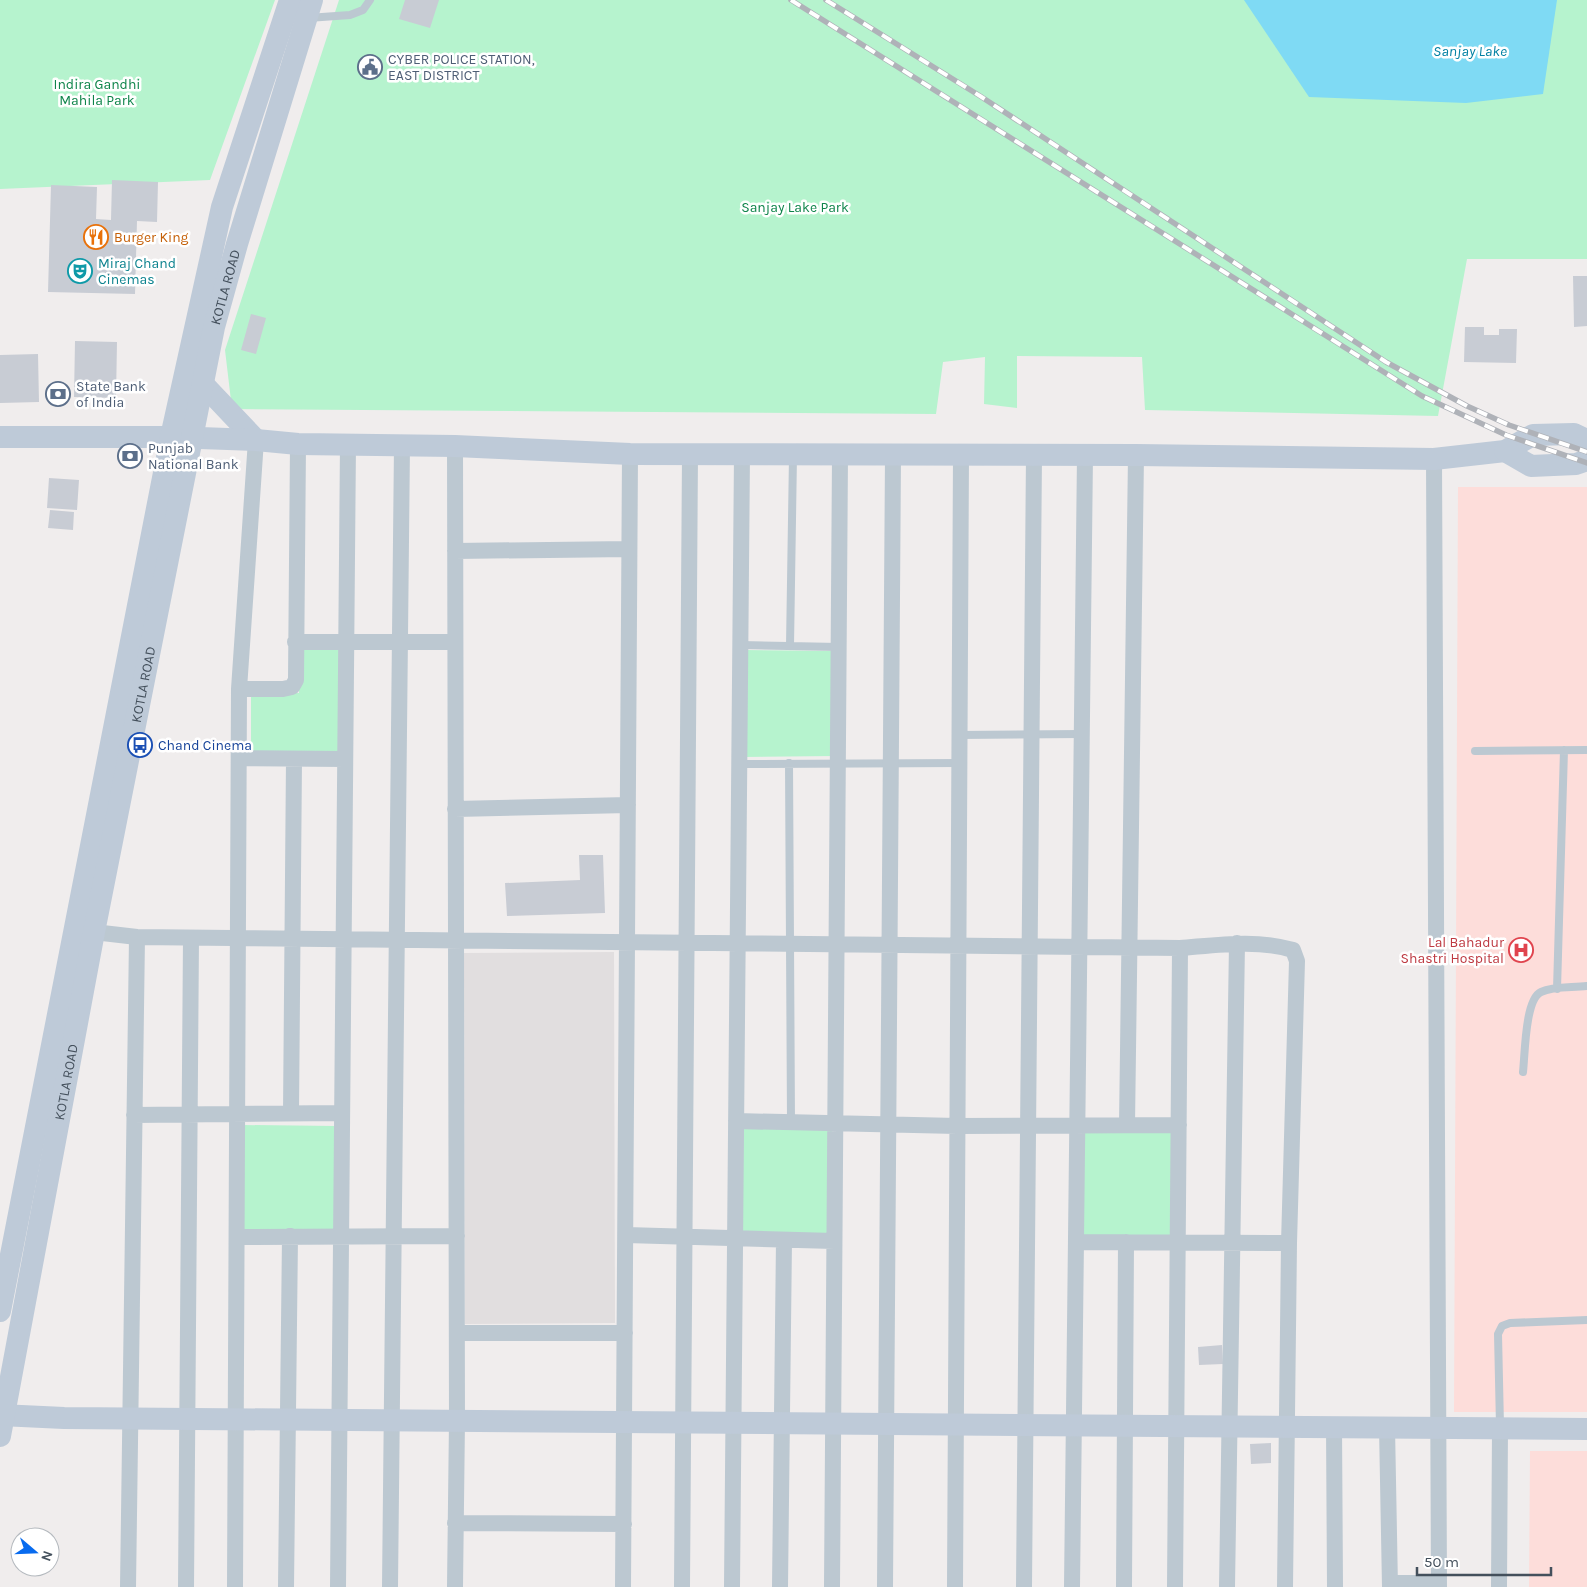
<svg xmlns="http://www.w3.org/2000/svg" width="1587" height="1587" font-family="Karla,sans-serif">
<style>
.education{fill:#e1dedf}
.medical{fill:#fdddda}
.green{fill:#b6f3ce}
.water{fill:#7fdaf4}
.building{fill:#c8ccd4}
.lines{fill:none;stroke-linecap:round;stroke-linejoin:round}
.lane{stroke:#bcc8d1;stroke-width:8}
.street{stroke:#bcc8d1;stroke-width:16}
.secondary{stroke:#becad8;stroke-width:22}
.rail-casing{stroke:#afb2b8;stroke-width:5.5}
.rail{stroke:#fff;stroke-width:4;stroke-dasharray:11;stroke-linecap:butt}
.labels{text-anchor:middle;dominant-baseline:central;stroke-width:5;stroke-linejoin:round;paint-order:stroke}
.service-label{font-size:14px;fill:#4e5e75;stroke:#fff;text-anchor:start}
.park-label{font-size:14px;fill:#0e844a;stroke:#fff}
.food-label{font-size:14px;fill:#c56008;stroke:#fff;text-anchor:start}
.culture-label{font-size:14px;fill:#0d838f;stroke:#fff;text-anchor:start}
.street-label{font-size:14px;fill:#44505c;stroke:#fff}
.transit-label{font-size:14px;fill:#164399;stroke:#fff;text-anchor:start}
.health-label{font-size:14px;fill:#be3a42;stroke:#fff;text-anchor:end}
.water-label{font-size:15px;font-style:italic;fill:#0280a3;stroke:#fff}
</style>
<rect width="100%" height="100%" fill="#f0eded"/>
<path class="education" d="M614,952L615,1323L465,1324L464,953Z"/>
<path class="medical" d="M1458,487H1587V1412H1454Z
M1530,1451H1587V1587H1529Z"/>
<path class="green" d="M0,0H275L210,180L0,189Z
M339,0H1587V259H1467L1438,416L1145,410L1142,357L1017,356V408L984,404L985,357L943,362L936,414L232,409L225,350Z
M299,648H341L340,754L251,753V693H299Z
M744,650L837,651L836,756L742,757Z
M243,1125L336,1126V1231L242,1232Z
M743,1128L832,1129L831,1235L742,1233Z
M1082,1130L1175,1131V1236L1081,1237Z"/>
<path class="water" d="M1244,0H1557L1543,94L1466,103L1309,97Z"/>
<path class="building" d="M405,0H439L430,28L399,19Z
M112,180L158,182L157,222L137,221L135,294L48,292L51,185L97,187L96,219L111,220Z
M1573,276H1587V326L1574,327Z
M251,314L266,318L256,354L241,350Z
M1465,327H1484V335H1499V329H1517L1516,363L1464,362Z
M75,341L117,342L116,398L74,397Z
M38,354L39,402L0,403V355Z
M49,478L79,480L77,510L47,508Z
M50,510L74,512L73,530L48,528Z
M579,855H603L605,913L507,916L505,883L580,880Z
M1222,1345L1223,1364L1199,1365L1198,1347Z
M1271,1443V1463L1251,1464L1250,1444Z"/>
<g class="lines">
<path class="lane" d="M308,18L350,15L363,10L370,0
M741,645L839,647
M790,646L793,456
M959,735L1082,734
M1475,751L1587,750
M789,763L791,1122
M740,764L959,763
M1557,989L1564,750
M1523,1072C1525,1055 1525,999 1541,992C1554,986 1573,988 1587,986
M1500,1426L1498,1334L1502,1326L1510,1323L1587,1320"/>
<path class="street" d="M1434,459L1439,1587
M455,551L629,549
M295,642H455
M239,689H283L292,687L296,680L298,444
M239,758L345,759
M455,809L628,805
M85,931L137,937L1180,948C1218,945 1256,939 1293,950L1297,961L1289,1243L1285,1587
M291,1113L294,759
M134,1115L342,1113
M736,1121L957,1126L1179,1125
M1127,1125L1136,455
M626,1235L834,1241
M237,1237L457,1236
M1076,1242L1289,1243
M457,1333H625
M1334,1426L1335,1587
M1387,1427L1390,1587
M455,1523L624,1524
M1390,1583H1439
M128,1587L137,937
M186,1587L191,938
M235,1587L239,689L256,440
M286,1587L290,1236
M338,1587L348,443
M390,1587L402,445
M455,1587L457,1420L455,446
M623,1587L630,454
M682,1587L690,454
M732,1587L742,454
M780,1587L784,1240
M832,1587L840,455
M885,1587L893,455
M955,1587L961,455
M1024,1587L1034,455
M1072,1587L1085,455
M1124,1587L1126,1242
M1175,1587L1180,948
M1227,1587L1237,943
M1499,1587L1500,1428"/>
<g class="secondary">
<path d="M203,384L256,440"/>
<path d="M0,437H171L256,440L298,444L455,446L630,454L1136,455L1434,459L1505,451L1533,435L1574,434L1587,440"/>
<path d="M1505,451L1531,466L1576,464L1587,460"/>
<path d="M0,1311L171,437L222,207L290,0"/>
<path d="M0,1415L64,1418L1587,1429"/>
<path id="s1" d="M0,1436L94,932L214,327L237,244L312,0"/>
</g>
<defs>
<path id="rail" d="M791,0L1422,396L1506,435L1587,463
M826,0L980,96L1386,362L1467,406L1509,425L1587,452"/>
</defs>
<use href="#rail" class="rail-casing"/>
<use href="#rail" class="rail"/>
</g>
<defs>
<symbol id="civic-ring" viewBox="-11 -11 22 22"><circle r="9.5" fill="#fff" stroke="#5c6f8a" stroke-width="1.5"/><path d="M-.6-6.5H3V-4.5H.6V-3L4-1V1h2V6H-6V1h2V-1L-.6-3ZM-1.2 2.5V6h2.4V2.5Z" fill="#5c6f8a"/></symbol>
<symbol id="restaurant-ring" viewBox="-11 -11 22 22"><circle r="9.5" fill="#fff" stroke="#e8710a" stroke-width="1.5"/><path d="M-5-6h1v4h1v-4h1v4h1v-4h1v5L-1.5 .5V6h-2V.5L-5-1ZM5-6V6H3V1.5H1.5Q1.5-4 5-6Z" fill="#e8710a"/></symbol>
<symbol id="theatre-ring" viewBox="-11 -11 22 22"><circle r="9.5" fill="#fff" stroke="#0f9aa8" stroke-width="1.5"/><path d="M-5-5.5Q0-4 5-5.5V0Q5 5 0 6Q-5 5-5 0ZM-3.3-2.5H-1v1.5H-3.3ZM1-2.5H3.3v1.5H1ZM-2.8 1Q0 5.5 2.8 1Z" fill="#0f9aa8"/></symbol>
<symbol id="bank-ring" viewBox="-11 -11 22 22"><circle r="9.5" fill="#fff" stroke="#5c6f8a" stroke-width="1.5"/><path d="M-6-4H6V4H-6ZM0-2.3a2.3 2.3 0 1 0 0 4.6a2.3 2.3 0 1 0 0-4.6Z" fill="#5c6f8a"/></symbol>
<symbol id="bus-ring" viewBox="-11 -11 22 22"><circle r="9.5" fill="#fff" stroke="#1a4fb4" stroke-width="1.5"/><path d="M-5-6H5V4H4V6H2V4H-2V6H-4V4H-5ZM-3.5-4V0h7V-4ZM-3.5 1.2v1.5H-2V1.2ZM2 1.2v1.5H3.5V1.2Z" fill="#1a4fb4"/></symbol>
<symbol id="hospital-ring" viewBox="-11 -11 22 22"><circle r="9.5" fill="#fff" stroke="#e0444e" stroke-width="1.5"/><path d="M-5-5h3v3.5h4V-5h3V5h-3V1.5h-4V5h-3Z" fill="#e0444e"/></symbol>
</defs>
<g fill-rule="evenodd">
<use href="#civic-ring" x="356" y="53" width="28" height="28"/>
<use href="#restaurant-ring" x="82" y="223" width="28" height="28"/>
<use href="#theatre-ring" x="66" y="257" width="28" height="28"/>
<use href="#bank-ring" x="44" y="380" width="28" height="28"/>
<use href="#bank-ring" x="116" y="442" width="28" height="28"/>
<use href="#bus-ring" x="126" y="731" width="28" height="28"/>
<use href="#hospital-ring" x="1507" y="936" width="28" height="28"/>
</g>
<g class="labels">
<g class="service-label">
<text x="388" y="59">CYBER POLICE STATION,<tspan x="388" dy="16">EAST DISTRICT</tspan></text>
<text x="76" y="386">State Bank<tspan x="76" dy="16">of India</tspan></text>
<text x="148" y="448">Punjab<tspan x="148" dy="16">National Bank</tspan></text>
</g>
<g class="park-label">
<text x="97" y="84">Indira Gandhi<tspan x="97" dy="16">Mahila Park</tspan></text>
<text x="795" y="207">Sanjay Lake Park</text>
</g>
<g class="food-label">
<text x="114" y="237">Burger King</text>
</g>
<g class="culture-label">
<text x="98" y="263">Miraj Chand<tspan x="98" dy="16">Cinemas</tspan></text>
</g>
<g class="street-label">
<text stroke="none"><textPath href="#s1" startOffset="1171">KOTLA ROAD</textPath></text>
<text stroke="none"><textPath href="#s1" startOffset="765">KOTLA ROAD</textPath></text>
<text stroke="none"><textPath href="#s1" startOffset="360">KOTLA ROAD</textPath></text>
</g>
<g class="transit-label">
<text x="158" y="745">Chand Cinema</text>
</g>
<g class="health-label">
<text x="1504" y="942">Lal Bahadur<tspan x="1504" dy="16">Shastri Hospital</tspan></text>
</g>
<g class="water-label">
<text x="1470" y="51">Sanjay Lake</text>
</g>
</g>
<g transform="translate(35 1552) rotate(109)"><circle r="24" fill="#ffffff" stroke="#b4b9be"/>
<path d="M0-4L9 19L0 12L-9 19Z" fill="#086bef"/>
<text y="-8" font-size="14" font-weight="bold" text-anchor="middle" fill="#44505c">N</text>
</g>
<path d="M1417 1567v8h134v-8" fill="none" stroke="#44505c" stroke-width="2.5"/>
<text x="1424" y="1567" font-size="15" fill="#44505c" stroke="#ffffff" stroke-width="4" paint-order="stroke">50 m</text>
</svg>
